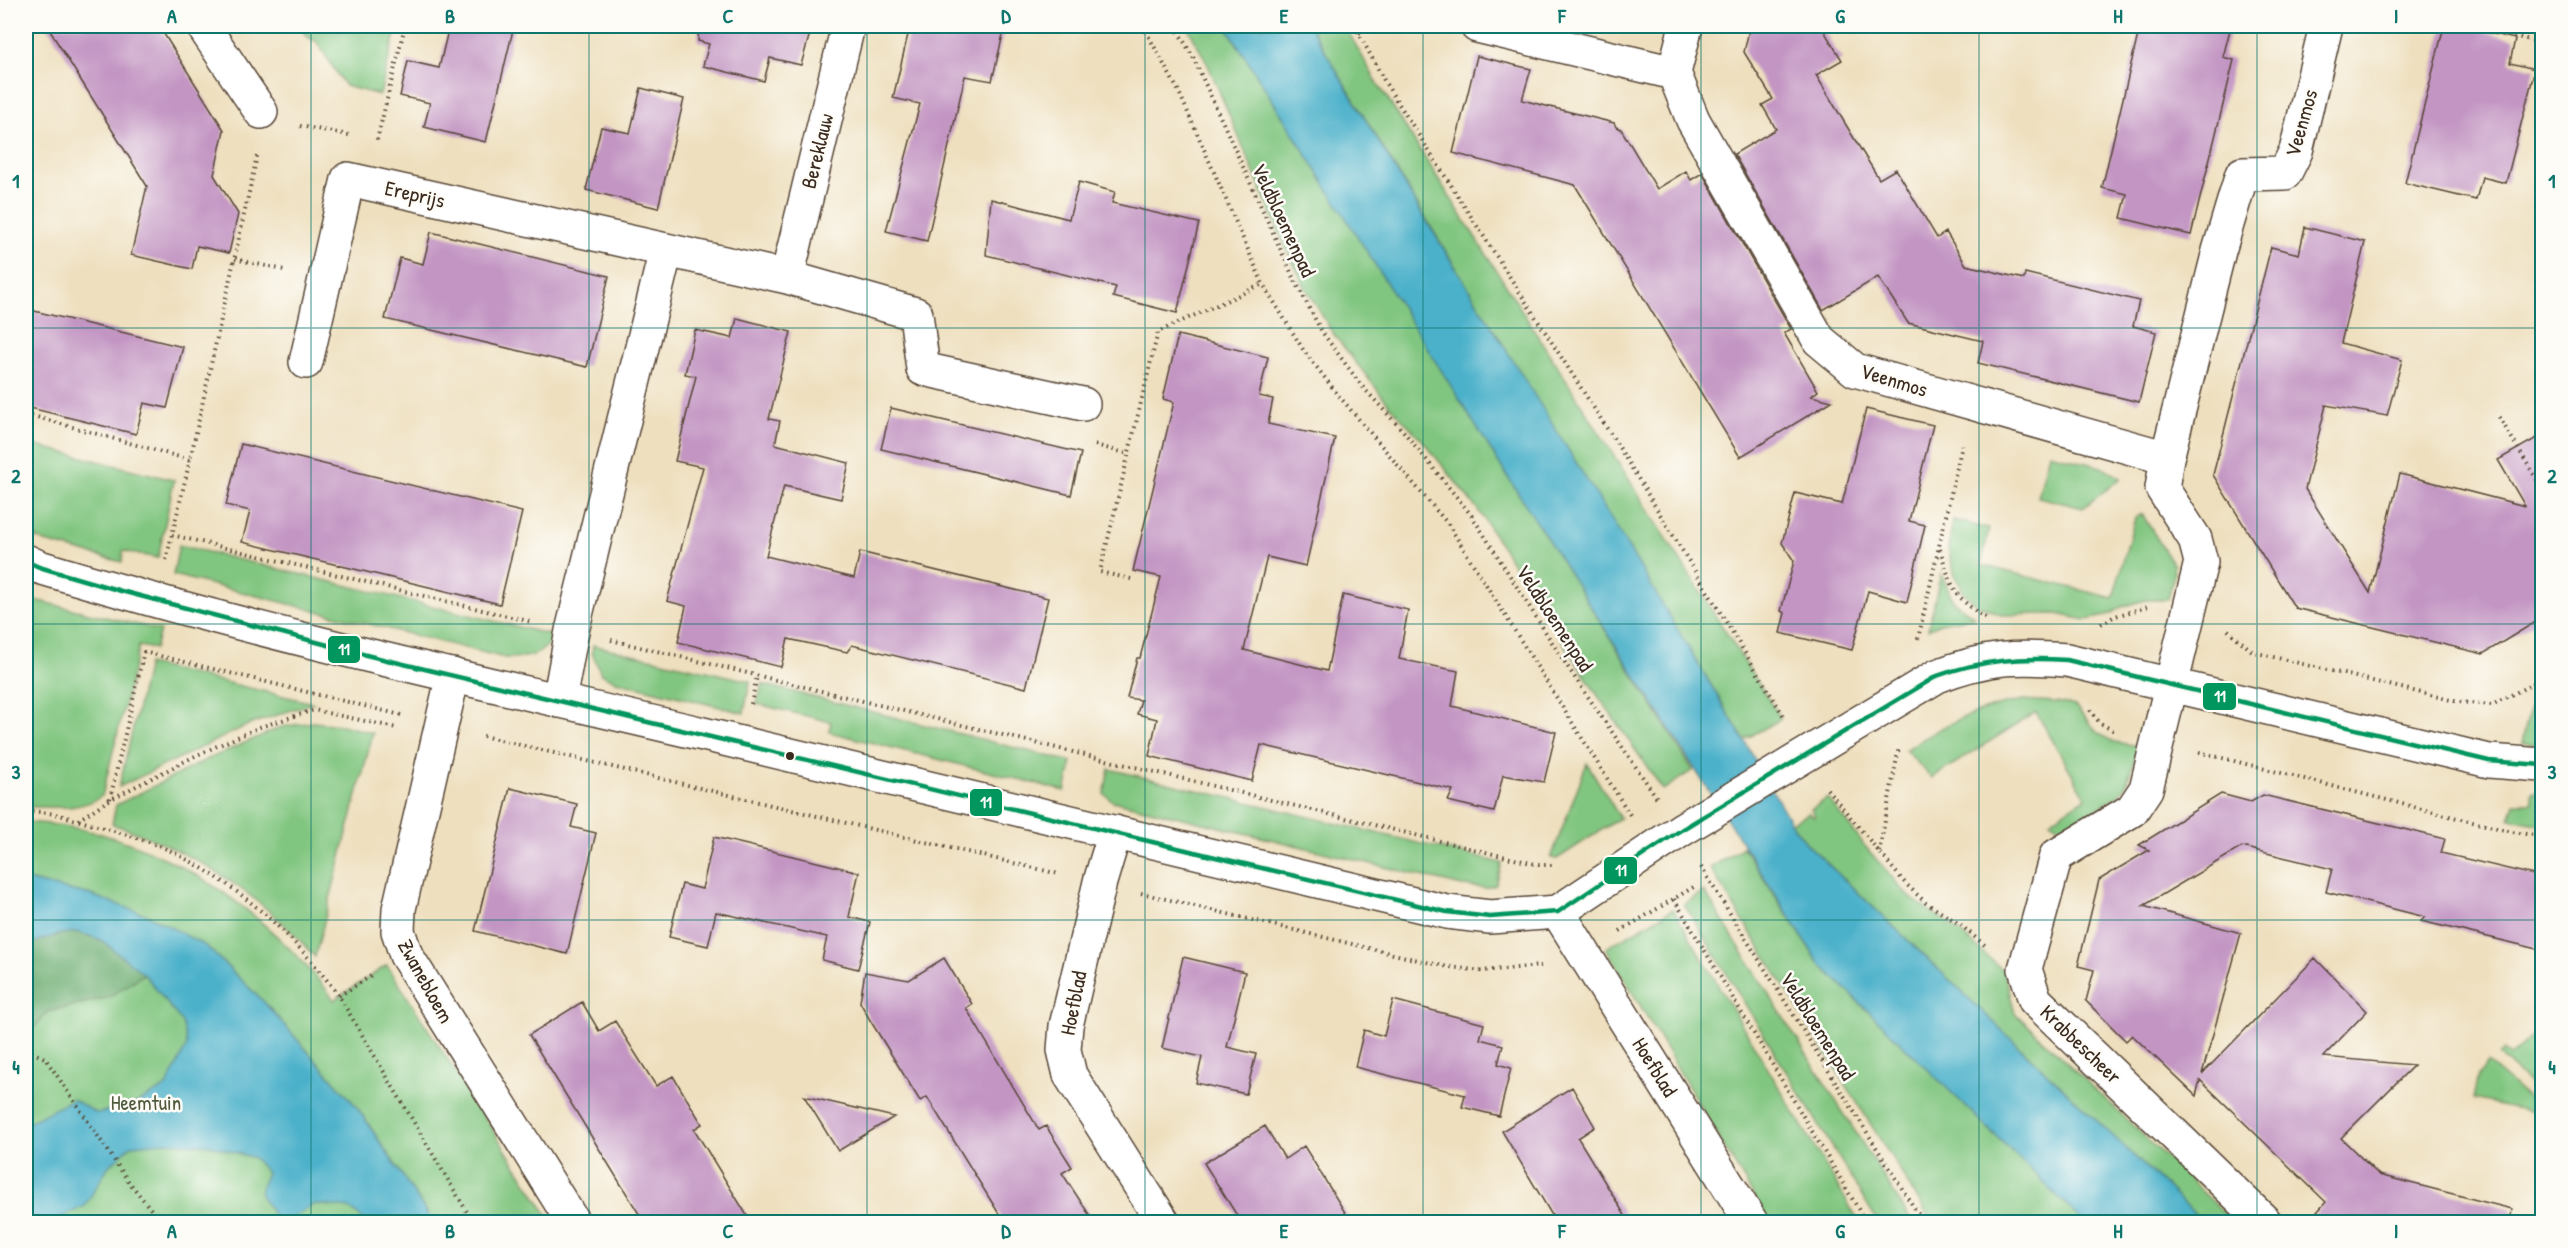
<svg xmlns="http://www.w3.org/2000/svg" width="2568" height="1248" font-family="'Patrick Hand',sans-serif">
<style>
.green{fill:#81c680;stroke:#5e784f;stroke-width:1.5}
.forest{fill:#68ab6e;stroke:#526a46;stroke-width:1.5}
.water{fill:#4bb1ca;stroke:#436e74;stroke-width:1.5}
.building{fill:#c395c3}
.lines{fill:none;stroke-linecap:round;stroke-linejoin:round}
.minor-casing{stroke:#564536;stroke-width:36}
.path{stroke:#564536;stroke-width:4;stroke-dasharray:1.5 4.5;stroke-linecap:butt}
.minor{stroke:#fff;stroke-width:33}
.bus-1-casing{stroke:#fdfcf7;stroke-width:9}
.bus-1{stroke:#00965e;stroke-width:4.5}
.grid{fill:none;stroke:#0f766e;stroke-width:1.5;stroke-opacity:0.55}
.bus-dot{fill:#3b2a1e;stroke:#fdfcf7;stroke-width:2}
.labels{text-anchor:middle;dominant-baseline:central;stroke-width:5;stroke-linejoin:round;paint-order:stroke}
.street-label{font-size:21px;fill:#3b2a1e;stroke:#fdfcf7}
.park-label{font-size:21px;fill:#50593b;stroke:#fdfcf7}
.line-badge{stroke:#fdfcf7;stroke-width:2}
.badge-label{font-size:16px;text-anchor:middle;font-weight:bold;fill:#fff}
.neatline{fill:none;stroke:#0f766e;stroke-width:2}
.grid-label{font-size:20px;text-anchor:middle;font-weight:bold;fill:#0f766e}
</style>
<rect width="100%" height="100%" fill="#fdfcf7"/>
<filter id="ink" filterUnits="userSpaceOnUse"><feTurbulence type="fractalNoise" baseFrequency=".0167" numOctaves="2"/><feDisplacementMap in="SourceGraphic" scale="12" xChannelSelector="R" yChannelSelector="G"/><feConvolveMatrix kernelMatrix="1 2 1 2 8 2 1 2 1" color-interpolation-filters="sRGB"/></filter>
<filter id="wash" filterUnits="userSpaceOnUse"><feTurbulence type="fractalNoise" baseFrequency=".008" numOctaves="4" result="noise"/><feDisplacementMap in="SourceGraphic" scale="24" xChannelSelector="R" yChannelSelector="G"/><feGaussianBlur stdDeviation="1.35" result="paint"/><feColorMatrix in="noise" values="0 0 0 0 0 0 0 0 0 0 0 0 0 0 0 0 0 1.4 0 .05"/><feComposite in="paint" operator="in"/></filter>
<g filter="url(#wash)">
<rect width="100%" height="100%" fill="#eedfbe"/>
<path class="green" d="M305,26H397L380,95L345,86L317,42L306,36L303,31Z
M1187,26H1226L1693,770L1663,790L1596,693L1478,510L1423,441L1390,406L1332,332L1305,287L1286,248L1208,65Z
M1310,26H1345L1375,79L1781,719L1744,740C1601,501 1452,266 1310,26Z
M26,443L174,480L158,558L123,551L122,562L45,542L26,533Z
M2049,453L2105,468L2121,478L2083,508L2038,497Z
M2142,514L2173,564L2174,574L2168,600H2146L2124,606L2106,616L2086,620L2057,614L2001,615L1976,604L1965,594L1955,576L1948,549L1953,520L1989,529L1981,565L2113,598L2135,518Z
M179,545L556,636C539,657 531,658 505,658L173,575Z
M1941,573L1954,602L1975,617L1940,623L1928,629Z
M26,598L160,630L155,649L139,646L102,796C78,812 53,806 26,807Z
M593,645L750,681L744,713L616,681L601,674L592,653Z
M148,664L313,703L248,725L119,787Z
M762,684L1072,762L1065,791L829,732L831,722L757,704Z
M2533,692L2539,699L2542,700V745L2522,743Z
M2023,700L2057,702L2075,706L2099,734L2115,742L2139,746L2125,788L2116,797L2070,827L2056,825L2050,821L2086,798L2036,712L1932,778L1905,750C1948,722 1973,710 2023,700Z
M313,722L342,725L373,733L315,957C260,893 192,850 112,824L116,805L208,759L281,727Z
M1587,763L1620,818L1557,859L1551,858Z
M1109,769L1502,863L1496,885L1486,888L1462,886L1113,801L1104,794Z
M2532,792L2542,793V825L2510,819L2515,803H2532Z
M1828,798L1864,845L1908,896L1950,924L2004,971L2015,1013L2234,1222H2203L1807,844L1791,823L1809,813L1813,817L1815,816L1811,809Z
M26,822C128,827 218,877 289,948C305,965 321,981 334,1000L387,965L552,1222H433L357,1107L264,1002L206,946L91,895L26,880Z
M1743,847L1819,963L2084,1222H1932L1710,868Z
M1704,891L1912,1222H1878L1684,904Z
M1673,909L1859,1222H1769L1606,948Z
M80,913L198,983L398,1222H26V917Z
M2532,1036H2542V1090L2539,1092L2499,1055L2504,1050L2511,1056Z
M2488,1063L2537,1106L2541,1114L2473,1099L2478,1075Z"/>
<path class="forest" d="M77,932L101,940L144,974L109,997L48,1012L26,1037V945L60,934Z"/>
<path class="water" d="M1226,26H1310L1413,199L1613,522L1744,740L1791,823L1807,844L2203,1222H2084L1819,963L1504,471Z
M26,880L91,895L150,916L206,946L264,1002L357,1107L433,1222H367L349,1208L315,1204L285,1222H276C268,1195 251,1205 267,1173L254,1158L210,1145L165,1142L132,1145L108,1167L85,1206L54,1221L30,1217L26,1213V1124L73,1099L96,1113L129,1107L166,1087L187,1045L182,1022L144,974L101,940L77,932L60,934L26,945Z"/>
<g id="blocks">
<path class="building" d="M47,26H159L224,130L214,175L238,214L229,253L197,246L192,269L131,255L147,186Z
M449,26H514L486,142L424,127L430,103L400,96L408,61L439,68Z
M699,26H812L801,65L770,58L764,81L703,66L709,44L698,41Z
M910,26H1005L992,81L965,76L927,241L886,231L920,104L893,98Z
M1750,26H1821L1842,60L1816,75L1858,145L1879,179L1896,169L1937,238L1946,232L1966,265L2024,279L2025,273L2139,301L2133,326L2156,332L2139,402L1978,363L1983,341L1908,323L1878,277L1823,310L1734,154L1776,129L1762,105L1773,99L1744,52Z
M2140,26H2231L2223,57L2234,60L2191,235L2121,218L2127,194L2102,188Z
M2444,26H2459L2515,39L2510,63L2535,69L2506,183L2482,177L2476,200L2405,183Z
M1477,56L1531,69L1522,100L1614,123L1616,127L1621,129L1657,189L1686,171L1691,180L1702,173L1791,329L1784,333L1818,391L1811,396L1832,401L1740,457L1575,185L1453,153Z
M641,88L684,99L658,208L586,190L601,127L630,133Z
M1079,182L1115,192L1112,203L1199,223L1177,313L1113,297L1116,287L986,255L991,199L1069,219Z
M2305,227L2365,242L2341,343L2402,360L2387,416L2326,405L2305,489L2370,593L2400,474L2525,506L2498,460L2542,435V618L2483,654L2295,608L2213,475L2271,247L2299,254Z
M431,232L609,276L587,367L385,319L400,258L423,264Z
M26,309L183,347L167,408L144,403L136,434L26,407Z
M737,318L791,332L769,419L780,421L775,444L849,463L841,499L784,486L766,556L854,578L860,552L1048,598L1026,688L852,645L847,652L788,639L781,667L678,642L686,606L667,601L703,467L675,461L696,376L685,374L695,330L732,338Z
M1178,335L1268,357L1259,396L1273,399L1268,424L1335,438L1306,566L1267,557L1244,650L1327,671L1343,595L1408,610L1399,659L1458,671L1452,706L1556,732L1544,782L1503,775L1494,812L1448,801L1453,790L1261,745L1252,781L1149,756L1157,719L1137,714L1141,700L1127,698L1137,658H1140L1161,577L1133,571L1174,402L1163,399Z
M891,408L1081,453L1071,495L881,449Z
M1866,409L1933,425L1909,521L1925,525L1907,602L1868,591L1852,650L1780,633L1785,613L1781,611L1794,561L1782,543L1795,493L1842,504Z
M241,444L522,512L500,604L242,542L250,511L226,505Z
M510,788L577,804L571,827L596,833L567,954L475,931Z
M2221,794L2251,802L2263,795L2445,839L2441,853L2542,877V950L2421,921L2425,917L2326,892L2332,869L2242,847L2143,906L2241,933L2202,1074L2315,958L2367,1011L2323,1057L2414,1065L2341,1138L2379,1175L2512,1209L2510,1222H2308L2326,1202L2200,1080L2196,1096L2132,1035L2126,1041L2086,1001L2094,970L2078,966L2099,880L2149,850L2139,845Z
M714,837L859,872L849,917L870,922L858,969L822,960L827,937L716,912L708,946L669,937L682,884L702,889Z
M1183,957L1245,972L1227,1047L1256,1054L1246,1094L1196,1083L1202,1057L1162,1048Z
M944,958L972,1004L966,1008L1039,1130L1046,1126L1072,1167L1062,1173L1094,1222H1004L927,1097L920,1101L870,1020L860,1002L865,972L909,980Z
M1393,1000L1484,1024L1480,1039L1503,1045L1498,1064L1511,1068L1499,1116L1462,1107L1465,1095L1355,1067L1364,1030L1384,1036Z
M582,1002L599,1031L615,1021L656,1086L673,1076L702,1124L694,1129L751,1222H644L529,1035Z
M1572,1087L1595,1127L1578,1138L1629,1222H1556L1502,1131Z
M804,1096L894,1117L838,1151Z
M1265,1126L1285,1159L1304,1146L1351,1222H1241L1204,1163Z"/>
</g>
</g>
<g filter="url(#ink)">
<use href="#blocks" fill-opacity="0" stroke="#564536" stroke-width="1.5"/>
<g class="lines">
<defs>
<path id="minor" d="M203,26L261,112
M1477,26L1674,73
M1686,26L1674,73L1693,120L1819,340L1855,370L2167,458
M787,277L848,26
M306,362L348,179L787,277L916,314L923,369L1083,404
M26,561L39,567C257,633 481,682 703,734C951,793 1199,852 1447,912L1490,917L1558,912L1681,830L1937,676C1986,657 2015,656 2067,660L2489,761L2542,765
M453,675L399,909L398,931L406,955L573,1222
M559,701L572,631L666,250
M1115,832L1100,882L1066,1026L1064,1050L1070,1075L1163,1222
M1558,912L1751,1222
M2265,1222L2035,1000L2025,969L2056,856L2132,810L2146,789L2201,562L2195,539L2162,488L2167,458L2219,251L2242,174L2285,173L2296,151L2326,26"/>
</defs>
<use href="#minor" class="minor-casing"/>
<path class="path" d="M1143,26L1178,90L1263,284L1304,351L1339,396L1448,524L1630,815
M1175,26L1193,57L1294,279L1322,332L1361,385L1404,432L1472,516L1567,666L1657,798
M1355,26L1386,84L1617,444L1785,718
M2473,26L2542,43
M1359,33L1371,26
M300,126L349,135
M377,140L405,26
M235,259L284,270
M26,414L190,460L257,156L256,154
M2499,417L2542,488
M1095,445L1129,454
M172,535L532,622
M1940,549C1951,586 1953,597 1987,619
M166,560L190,460
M1131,579L1100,572L1158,332L1263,284
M2101,624L2115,616L2147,607
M2228,630L2253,652L2459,702L2492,705L2542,679
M1918,639L1962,445
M611,640L1539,865H1552
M751,704L757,676
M2090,710L2100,723L2116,732
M483,736L1059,874
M2199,752L2512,832L2542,836
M1827,789L1905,883L1926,903L1958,923L1987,947
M110,799L144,652L401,715
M26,812C50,810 73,819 97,826C123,834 151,841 175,853C241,887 295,936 339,996L473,1222
M78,820L107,801L197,755L260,727L314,710L397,728
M1879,852L1899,747
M1701,867L1923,1222
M1141,893L1443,966L1481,971L1541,966
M1674,899L1866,1222
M1620,931L1697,885
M339,996L371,976
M26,1050L45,1058L129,1182L161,1222"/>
<use href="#minor" class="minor"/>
<defs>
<path id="bus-1" d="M26,561L39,567L121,591L370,656L1447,912L1490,917L1558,912L1681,830L1937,676C1981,660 2021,657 2067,660L2489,761L2542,765"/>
</defs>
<use href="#bus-1" class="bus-1-casing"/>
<use href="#bus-1" class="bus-1"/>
</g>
</g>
<path class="grid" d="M311,26V1222M589,26V1222M867,26V1222M1145,26V1222M1423,26V1222M1701,26V1222M1979,26V1222M2257,26V1222M26,328H2542M26,624H2542M26,920H2542"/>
<circle class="bus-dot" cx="790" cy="756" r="5"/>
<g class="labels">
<g class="street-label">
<text transform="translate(2301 123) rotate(-74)">Veenmos</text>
<text transform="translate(817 151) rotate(-76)">Bereklauw</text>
<text transform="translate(415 194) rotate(13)">Ereprijs</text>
<text transform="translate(1284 220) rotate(65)">Veldbloemenpad</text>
<text transform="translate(1894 380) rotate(17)">Veenmos</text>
<text transform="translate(1555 618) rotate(57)">Veldbloemenpad</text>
<text transform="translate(426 981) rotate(61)">Zwanebloem</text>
<text transform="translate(1073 1003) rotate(-79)">Hoefblad</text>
<text transform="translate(1818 1026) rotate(58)">Veldbloemenpad</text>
<text transform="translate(2081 1044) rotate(44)">Krabbescheer</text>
<text transform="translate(1655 1067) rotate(58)">Hoefblad</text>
</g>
<g class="park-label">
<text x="146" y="1102">Heemtuin</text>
</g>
</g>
<g class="line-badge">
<rect x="327" y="635" width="34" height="29" rx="6" fill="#00965e"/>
<rect x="2202" y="682" width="35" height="29" rx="6" fill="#00965e"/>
<rect x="969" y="788" width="34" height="29" rx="6" fill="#00965e"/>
<rect x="1603" y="856" width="35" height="29" rx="6" fill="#00965e"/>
</g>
<g class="badge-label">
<text x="344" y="655">11</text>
<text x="2220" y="702">11</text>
<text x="986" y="808">11</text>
<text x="1621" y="876">11</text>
</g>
<rect width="2568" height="1248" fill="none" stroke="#fdfcf7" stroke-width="66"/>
<rect x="33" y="33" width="2502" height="1182" class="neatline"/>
<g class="grid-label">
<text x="172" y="23">A</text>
<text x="450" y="23">B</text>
<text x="728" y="23">C</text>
<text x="1006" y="23">D</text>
<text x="1284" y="23">E</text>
<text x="1562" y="23">F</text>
<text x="1840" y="23">G</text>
<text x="2118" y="23">H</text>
<text x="2396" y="23">I</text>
<text x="16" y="188">1</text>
<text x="2552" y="188">1</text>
<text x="16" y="483">2</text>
<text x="2552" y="483">2</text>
<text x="16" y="779">3</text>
<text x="2552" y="779">3</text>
<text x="16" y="1074">4</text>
<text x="2552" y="1074">4</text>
<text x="172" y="1238">A</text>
<text x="450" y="1238">B</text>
<text x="728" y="1238">C</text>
<text x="1006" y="1238">D</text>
<text x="1284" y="1238">E</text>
<text x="1562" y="1238">F</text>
<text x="1840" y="1238">G</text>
<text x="2118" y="1238">H</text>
<text x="2396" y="1238">I</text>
</g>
</svg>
